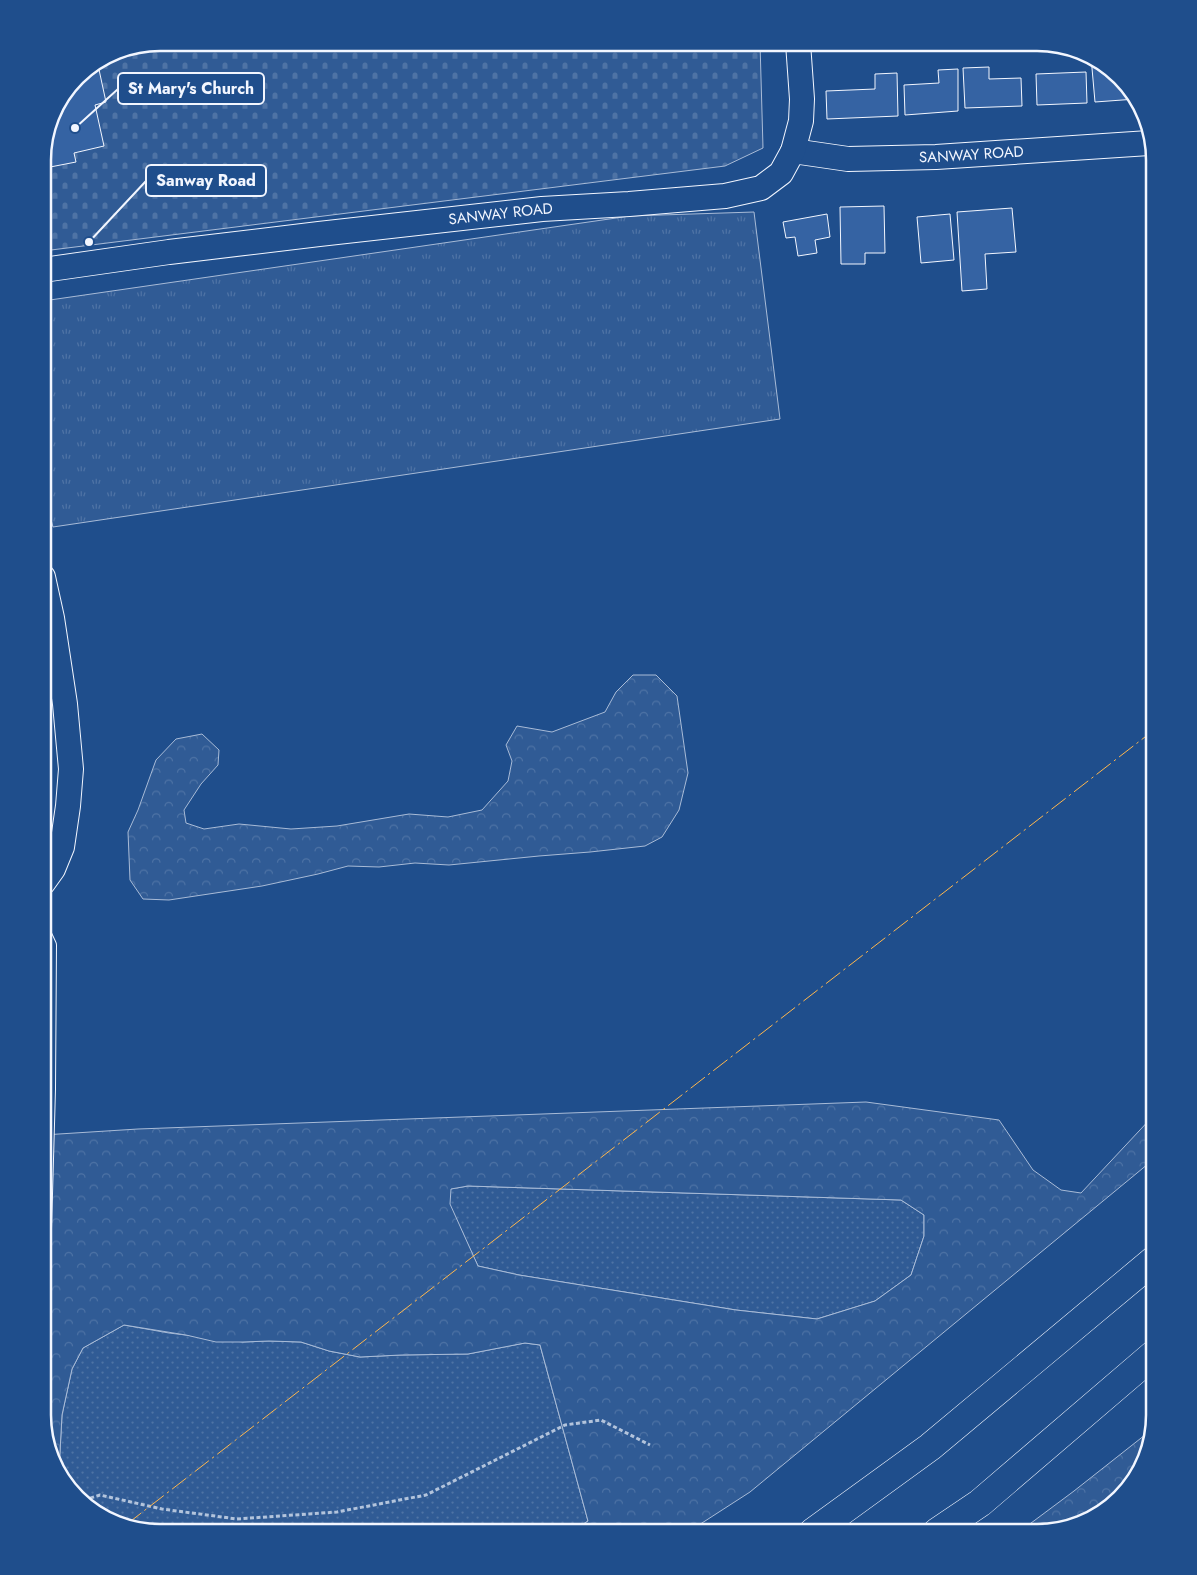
<svg xmlns="http://www.w3.org/2000/svg" width="1197" height="1575" font-family="Jost,sans-serif">
<style>
.grass{fill:url(#grass-dots);stroke:#a8bbd7}
.forest{fill:url(#forest-crowns);stroke:#a8bbd7;fill-rule:evenodd}
.cemetery{fill:url(#cemetery-stones);stroke:#a8bbd7}
.park{fill:url(#park-tufts);stroke:#a8bbd7}
.building{fill:#3563a3;stroke:#f2f6ff}
.lines{fill:none;stroke-linecap:round;stroke-linejoin:round}
.service-casing{stroke:#f2f6ff;stroke-width:14}
.minor-casing{stroke:#f2f6ff;stroke-width:26}
.motorway-casing{stroke:#f2f6ff;stroke-width:29}
.path{stroke:#b3c4dc;stroke-width:3;stroke-dasharray:4 2.5;stroke-linecap:butt}
.service{stroke:#1f4e8c;stroke-width:12}
.minor{stroke:#1f4e8c;stroke-width:24}
.motorway{stroke:#1f4e8c;stroke-width:28}
.power{stroke:#ffb74d;stroke-width:1;stroke-dasharray:18 4 2.5 4;stroke-linecap:butt}
.labels{text-anchor:middle;dominant-baseline:central;stroke-width:4;stroke-linejoin:round;paint-order:stroke}
.street-label{font-size:15px;fill:#f2f6ff;stroke:#1f4e8c}
.rim{fill:none;stroke:#f2f6ff;stroke-width:2.5}
.leader{fill:none;stroke:#f2f6ff;stroke-width:2}
.callout-dot{fill:#f2f6ff;stroke:#1f4e8c;stroke-width:2}
.callout{fill:#1f4e8c;stroke:#f2f6ff;stroke-width:2}
.callout-label{font-size:16px;text-anchor:middle;font-weight:bold;fill:#f2f6ff}
</style>
<defs>
<pattern id="grass-dots" width="8" height="8" patternUnits="userSpaceOnUse" patternTransform="scale(1.25)"><rect width="8" height="8" fill="#305b95"/><path d="M2 2h.1M6 6h.1" fill="none" stroke="#4e73a5" stroke-width="1.8" stroke-linecap="round"/></pattern>
<pattern id="forest-crowns" width="20" height="18" patternUnits="userSpaceOnUse" patternTransform="scale(1.25)"><rect width="20" height="18" fill="#305b95"/><path d="M2 6a3 3 0 1 1 6 0M12 15a3 3 0 1 1 6 0" fill="none" stroke="#4e73a5"/></pattern>
<pattern id="cemetery-stones" width="16" height="16" patternUnits="userSpaceOnUse" patternTransform="scale(1.25)"><rect width="16" height="16" fill="#305b95"/><path d="M2 7V4a2 2 0 0 1 4 0v3zM10 15v-3a2 2 0 0 1 4 0v3z" fill="#4e73a5"/></pattern>
<pattern id="park-tufts" width="24" height="20" patternUnits="userSpaceOnUse" patternTransform="scale(1.25)"><rect width="24" height="20" fill="#305b95"/><path d="M3 7l-1-3M5 7V3M7 7l1-3M15 17l-1-3M17 17v-4M19 17l1-3" fill="none" stroke="#4e73a5"/></pattern>
</defs>
<rect width="100%" height="100%" fill="#1f4e8c"/>
<path class="grass" d="M468,1186L901,1200L924,1215V1236L911,1275L875,1301L817,1319L736,1310L519,1275L478,1266L449,1204L450,1189Z
M124,1325L169,1333L243,1342L269,1341L301,1342L329,1351L360,1357L401,1355L468,1354L525,1343L540,1345L588,1521L571,1532H160L102,1517L62,1480L59,1470L62,1415L72,1369L83,1348Z"/>
<path class="forest" d="M633,675H656L677,696L688,773L679,810L662,837L645,846L590,852L539,856L449,865L415,863L379,867L348,866L318,874L262,886L169,900L143,899L130,880L128,832L138,810L156,760L176,739L202,734L219,750L218,765L201,784L184,810L186,823L204,829L239,824L291,829L337,826L409,814L448,817L482,810L508,781L512,761L506,745L517,726L552,732L605,712L616,692Z
M866,1102L999,1120L1033,1170L1061,1190L1081,1193L1154,1115V1159L750,1492L688,1532H571L588,1521L540,1345L525,1343L468,1354L401,1355L360,1357L329,1351L301,1342L269,1341L243,1342H216L186,1335L124,1325L83,1348L72,1369L62,1415L59,1470L43,1414V1135L138,1129ZM468,1186L901,1200L924,1215V1236L911,1275L875,1301L817,1319L736,1310L519,1275L478,1266L450,1204L451,1189Z
M1150,1431L1139,1473L1102,1513L1037,1532H1019L1074,1491Z"/>
<path class="cemetery" d="M161,43H760L763,148L725,166L43,251V153L55,109L83,72L116,51Z"/>
<path class="park" d="M754,212L780,419L53,527L43,490V301L630,216Z"/>
<path class="building" d="M1091,57L1095,58L1135,95L1136,99L1095,102Z
M98,65L106,102L95,105L104,146L74,153L76,162L45,168L43,153L55,109L83,72L92,66Z
M989,67V79L1021,78L1022,106L965,108L963,68Z
M958,69V111L905,115L904,85L939,83L938,70Z
M1086,72L1087,103L1037,105L1036,74Z
M897,73L898,116L827,119L826,91L875,89V74Z
M884,206L885,253H865V264H841L840,207Z
M1012,208L1016,252L985,254L987,289L962,291L957,212Z
M827,214L830,237L815,240L817,253L798,256L795,237L786,238L783,222Z
M950,214L954,260L921,263L917,217Z"/>
<g class="lines">
<defs>
<path id="service" d="M43,1298L49,1089L50,945L43,930"/>
<g id="minor">
<path id="s1" d="M793,151L848,159L936,157L1149,143"/>
<path id="s2" d="M43,270L169,252L319,234L542,209L629,204L725,196L761,188L781,173L793,151L801,121L802,99L798,43"/>
<path d="M43,883L53,869L62,847L68,806L71,769L65,704L52,618L43,577"/>
</g>
<path id="motorway" d="M813,1532L930,1447L1154,1260
M937,1532L980,1503L1154,1354"/>
</defs>
<use href="#service" class="service-casing"/>
<use href="#minor" class="minor-casing"/>
<use href="#motorway" class="motorway-casing"/>
<path class="path" d="M84,1500L100,1495L162,1509L237,1519L337,1512L426,1495L565,1425L601,1420L650,1445"/>
<use href="#service" class="service"/>
<use href="#minor" class="minor"/>
<use href="#motorway" class="motorway"/>
<path class="power" d="M127,1524L1154,730"/>
</g>
<g class="labels">
<g class="street-label">
<text stroke="none"><textPath href="#s1" startOffset="179">SANWAY ROAD</textPath></text>
<text stroke="none"><textPath href="#s2" startOffset="461">SANWAY ROAD</textPath></text>
</g>
</g>
<path d="M0 0H1197V1575H0ZM160 51H1037A109 109 0 0 1 1146 160V1415A109 109 0 0 1 1037 1524H160A109 109 0 0 1 51 1415V160A109 109 0 0 1 160 51Z" fill="#1f4e8c" fill-rule="evenodd"/>
<path class="rim" d="M160 51H1037A109 109 0 0 1 1146 160V1415A109 109 0 0 1 1037 1524H160A109 109 0 0 1 51 1415V160A109 109 0 0 1 160 51Z"/>
<path class="leader" d="M75 128L118 89M89 242L146 181"/>
<g class="callout-dot">
<circle cx="75" cy="128" r="5"/>
<circle cx="89" cy="242" r="5"/>
</g>
<g class="callout">
<rect x="118" y="73" width="146" height="31" rx="5"/>
<rect x="146" y="165" width="120" height="31" rx="5"/>
</g>
<g class="callout-label">
<text x="191" y="94">St Mary's Church</text>
<text x="206" y="186">Sanway Road</text>
</g>
</svg>
